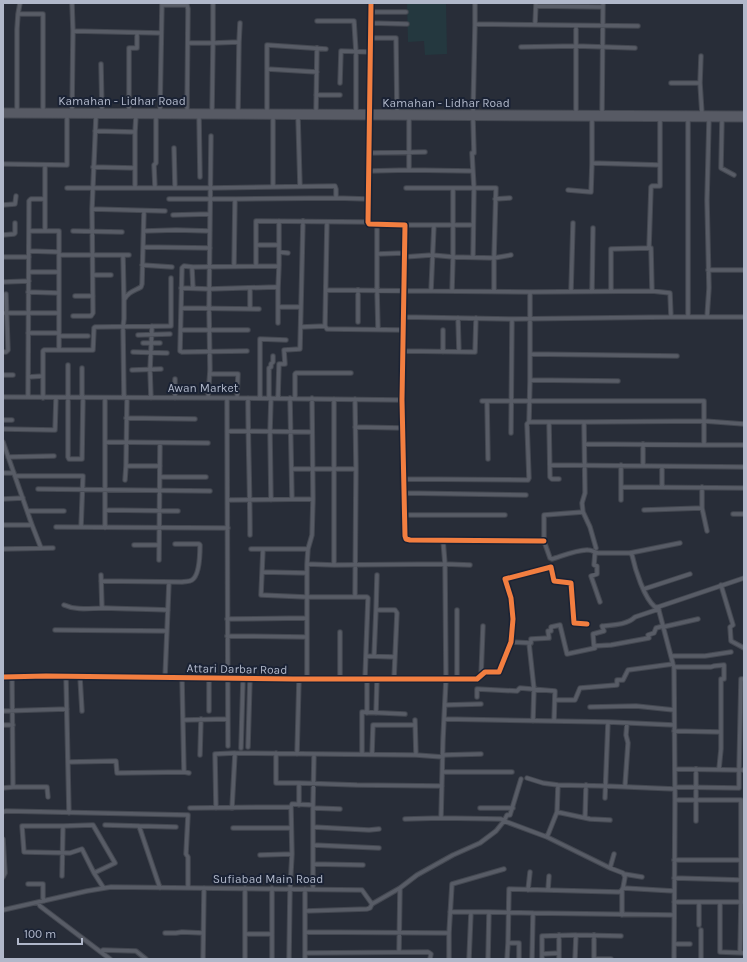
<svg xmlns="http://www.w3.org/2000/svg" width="747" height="962" font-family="Karla,sans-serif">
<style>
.green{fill:#24383f}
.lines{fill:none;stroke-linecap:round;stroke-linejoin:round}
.street-casing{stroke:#444851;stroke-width:5.5}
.secondary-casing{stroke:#444851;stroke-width:7}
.street{stroke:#585c66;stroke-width:3.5}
.secondary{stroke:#575a64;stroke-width:5}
.cycleway-casing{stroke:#1a2234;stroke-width:8}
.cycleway{stroke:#f27e40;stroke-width:5}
.labels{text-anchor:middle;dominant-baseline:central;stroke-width:4;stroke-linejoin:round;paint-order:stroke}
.street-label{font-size:12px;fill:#b1b8ca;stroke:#1a2234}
</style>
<rect width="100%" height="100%" fill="#282d38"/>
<path class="green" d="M407,3H446L447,54L425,55L424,41L408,42Z"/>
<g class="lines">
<defs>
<path id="street" d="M213,3V43L239,42L238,112
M371,3L368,222L369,224L405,225L402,400L405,536L406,539L410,540L544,541
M475,3V24
M162,5H187L188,9L187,112
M536,6L603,7
M371,12H406
M18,14H43V111
M317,21H354L356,52V112
M370,23L407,24
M535,25L536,3
M73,31L161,33
M370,38H396L397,113
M239,42L240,23
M188,43H213L212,112
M521,47L576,46L635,48
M101,64L102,111
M267,69L317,72
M340,83L341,51L370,52
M671,83H700L702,114
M700,83L701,56
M316,95H340
M17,111V29L18,14L20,3
M72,111L73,31L72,3
M129,111V48H137V33
M160,111L162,3
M267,112V45L326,49
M316,112L317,48
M473,113L475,24L638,26
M576,114V26
M602,114L603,3
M199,116L200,177
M298,117L300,186
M592,118V163L660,165
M722,119L721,168L734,175
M95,131L135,132L136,116
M174,148L175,188
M368,153L425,152
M3,164L67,165V116
M93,167L135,168
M409,170V118
M368,171L409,170L473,171L472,153H474L473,118
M473,171L474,188L473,257
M273,187V117
M67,188H210L335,186L336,189V198L368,199
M135,188V132
M155,188L154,165L156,163V116
M406,188H496L494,258L511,255
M568,190L591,192L592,163
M169,199H235L234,266
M235,199L336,198
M495,199L510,198
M3,205L15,204L16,196
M92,209L165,211
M144,211L143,247L210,248
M173,215L210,214
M327,222L325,326L327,329L403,330
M377,224V290L378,329
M405,225H434L431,291
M434,225H473
M29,231H59V252
M45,231V165
M73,231L122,232
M144,231L176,230L210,231
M3,235L14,234L15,233V223
M256,245H279
M649,248L651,187L652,186H660V119
M29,251L59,252V350
M279,252V221
M377,254L404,253
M59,255H129
M123,255L124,300
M3,257H29
M404,257L432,255L453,257V188
M142,265L172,267
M256,266V221L368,222
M193,267L184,266L182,268L180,351L182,352L247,351
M708,270H744
M29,272H59
M93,275H111
M3,282L29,281
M181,288L209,289L276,287L278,289V323
M193,288L192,268L193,267L279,266V252L288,253
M278,289L279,266
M326,290L530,292L652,291L670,293L671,317H688V119
M358,290V322
M452,291L453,257L494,258V291
M571,291L573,223
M592,291L593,228
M611,291V249L651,248L652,291
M28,292L59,293
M530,292V380L618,381
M75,296H93
M278,307H301
M181,308L259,309
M250,309V288
M3,313H59
M73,316H91L93,313L92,209L96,116
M403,317L512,319L671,317
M688,317H707L709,288L707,200L709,119
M707,317H744
M458,318L459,352
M301,327L325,326
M181,330H248
M28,333H59
M138,335L170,334
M59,336H88
M143,343H160
M403,351L475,352L476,318
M3,352H6L8,350L6,294
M133,352L167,353
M443,352V330
M530,354L677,356
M68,365V457L69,459H82L83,398
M132,370L161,369
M210,374H238L237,398
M3,375H13
M43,376V398
M28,377L43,376V351L44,350H93L94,328L95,327L171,326V278
M175,379V398
M530,380L529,422H584L704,421L744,424
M3,397L237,398L402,400
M28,397C28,332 29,266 29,201L31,199H45
M82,398V368
M124,398L123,327L124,319V300C128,292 134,291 141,287L142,284L143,247
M151,398L150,370L152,326
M208,398L210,370L209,308L211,136
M227,398L228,746
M248,398C248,443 250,489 250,535
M260,398V339L286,340
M269,398V368L271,367V364L273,362V356
M271,398L270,432L271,500
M278,398L279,364H285L284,350L300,349L303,221
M290,398L292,499
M295,398V374L296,373H351
M355,399L356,469L355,597
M482,401H704V445H744
M487,401L488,459
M126,418L195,419
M3,420H12
M549,422L550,477L552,479H559
M584,422L585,493L582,503L583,512L590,527L596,548
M355,427L403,428
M3,429L55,430L56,398
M227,431L312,432
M511,433L512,319
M3,442L32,525L41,548
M105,442L208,443
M585,444L704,445
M643,444V466
M8,457L54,456
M550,465L744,467
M126,466H160
M662,467V487
M292,469H356
M3,473H14
M15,476H83L81,527
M160,477H206
M404,479L528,480L529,478L527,424L529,422
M125,480L126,466L127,398
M621,487V465
M38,489L210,491
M404,493L526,495
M3,499L23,498
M228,500L313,499
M621,500V487L744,488
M702,508L707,531
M105,510L178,511
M644,510L702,508V487
M28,511H64
M583,512L544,515V541L550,558L552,559C562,556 579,549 588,550C592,550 594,552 598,553H630L680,543
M733,514H744
M404,515H505
M3,525H32
M56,527L228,528
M105,528V398
M443,540L445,564L446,679L443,739L441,818L501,819L504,821L547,837L610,868L623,873L625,877L623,888L674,891
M134,545H159
M3,549L53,548
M251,549H263L261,595L306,597H367L368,598L365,679
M263,549H308
M595,553L594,565L597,566V574L591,576L600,602
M630,553L632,555C635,569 644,598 655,607H658L744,578
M159,560L160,443
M307,564L334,565V399
M334,565L445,564L470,565
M262,572L307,573
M101,575L102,608
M101,581L182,582C186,581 189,582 192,580C200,575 200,553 200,545L199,544H175
M721,585L733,625L730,627L731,641L744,648
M644,589L690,574
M64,605C77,611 91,608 105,608C126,609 147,609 168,610
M658,607L673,664L674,667L675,798L674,959
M376,610H395L397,613L394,679
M227,619L306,618
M663,627L698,619
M55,630L167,631
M227,636L306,637
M511,642L531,643V639L549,638L548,631H551V627L560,625L567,654L595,648L594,646L611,645L649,638L648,635L654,633L656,628L663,626
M529,643L534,689L533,721
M594,646L593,634L604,631L602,626C613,625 627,625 635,617L659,609
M366,656L395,657
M374,656L376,610L377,575
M671,656H705L731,652
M674,667H711L714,666L724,665V679H721V732
M481,676L483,626
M3,677L46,676L293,679H477L485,672H499L511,642L513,619L511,598L505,579L551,567L554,581L571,583L574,623L587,624
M66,677L69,813
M80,677L82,711
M165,678L169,582
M182,678L184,772L189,773
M307,679V564L308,549L312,535L313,499L312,398
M340,679V632
M457,679V610
M477,697V689L517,691L520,688L555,691L554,721
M555,700H575L580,688L617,685V680H623L628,670L673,664
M445,705L481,704
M590,707L636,706L674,710
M3,711L67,709
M209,711V678
M367,713V679
M376,713L377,679
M444,719L608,722L674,725
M183,720L228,719
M415,720L416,755
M3,725H13
M674,731L721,732V749L719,769
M248,747L250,679
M241,748L243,679
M276,753V783H299V805
M297,754L299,679
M362,754V712L405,714
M372,754L373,725H415
M200,755L201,719
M443,755L481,754
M68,762L116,761L117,773L184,772
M675,769L739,770L741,679H744
M443,772H512
M527,778L543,783L558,785L605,786L675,789
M299,783L357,785L442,786
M625,786L628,743L626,735L627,723
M13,787H47L48,797
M675,787L739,788V770H744
M3,788L13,787L12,677
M605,798L608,722
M675,800H741V902L740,952
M313,805L314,755
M291,807L292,804L313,805V889
M190,808L291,807L292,854
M216,808L215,754L235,753
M232,808L235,753L416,755L443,757
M313,808L340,809
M480,808H513
M3,812L6,811L188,815L186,854L188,857V888
M557,812L590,819L610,820
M585,818L586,785
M405,819L441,818
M696,821V769
M105,825L139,826L160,888
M63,826H22L24,852L70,853L82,849L94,873L103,887
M139,826L176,827
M313,827L369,830L379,829
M233,828H291
M547,837L557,812L558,785
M3,839L5,873L3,877
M313,845L379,848
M260,855L292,854L290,889L289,959
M674,860H741
M313,864L363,865
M610,868L614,854
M624,874L642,877
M62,876L63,826L93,825L115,863L94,873
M674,878L741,880
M28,884H43V898L44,901
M305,889V911L367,909L370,908L372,904
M528,890L530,872
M548,890L549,876
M38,902L40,906L110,959
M674,902H744
M720,902V952L744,953
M3,910L87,891L111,887L362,890L372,904L400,888L417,875L453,855L480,843L496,831L504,821L507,815H510L521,779
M450,912H489L488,959
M489,912L533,913L532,959
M533,913L674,915
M622,915V890
M699,925V902
M305,932L449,933L452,884L504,869
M165,933H176L182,932L203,933
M245,934H272
M508,943L509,889L619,892L621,891L623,888
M674,944H690
M101,952L103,950L136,951L146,959
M399,952L400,888
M305,953L428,952L431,954L430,959
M542,954L559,953
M203,959L204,888
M245,959V888
M272,959V888
M305,959V911
M449,959V933
M469,959L471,912
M507,959L508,943H519V959
M542,959V936L576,935
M559,959V935
M575,959L576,935L621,936
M594,959V935
M594,959H611
M701,959V930"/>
<path id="secondary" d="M3,111L744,114
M3,115L744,119"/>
</defs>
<use href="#street" class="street-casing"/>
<use href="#secondary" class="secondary-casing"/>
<use href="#street" class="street"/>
<use href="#secondary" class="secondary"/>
<defs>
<path id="cycleway" d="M371,3L368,222L369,224L405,225L402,400L405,536L406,539L410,540L544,541
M3,677L46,676L293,679H477L485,672H499L511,642L513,619L511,598L505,579L551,567L554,581L571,583L574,623L587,624"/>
</defs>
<use href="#cycleway" class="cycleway-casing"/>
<use href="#cycleway" class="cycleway"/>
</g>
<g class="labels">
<g class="street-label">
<text x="122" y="101">Kamahan - Lidhar Road</text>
<text x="446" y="103">Kamahan - Lidhar Road</text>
<text x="203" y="388">Awan Market</text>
<text transform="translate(237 669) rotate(1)">Attari Darbar Road</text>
<text x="268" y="879">Sufiabad Main Road</text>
</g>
</g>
<rect width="747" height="962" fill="none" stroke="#b1b8ca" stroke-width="8"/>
<path d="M18 938v6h64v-6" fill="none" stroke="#b1b8ca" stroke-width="2"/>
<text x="24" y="938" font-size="12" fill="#b1b8ca" stroke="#1a2234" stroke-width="3" paint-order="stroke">100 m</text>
</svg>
